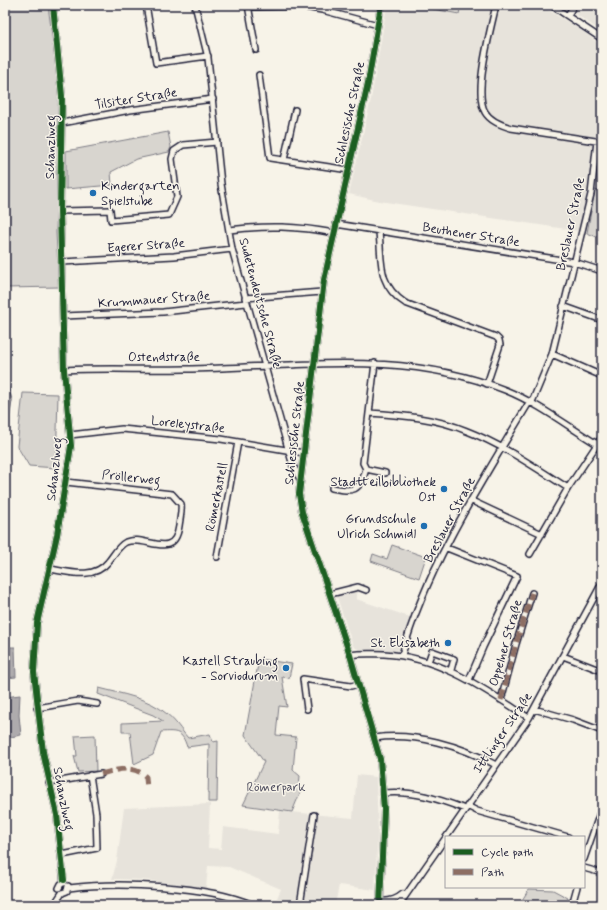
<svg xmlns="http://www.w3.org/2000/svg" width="607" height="910" font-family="Mynerve,sans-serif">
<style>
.built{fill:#e7e3db}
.green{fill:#d8d5cf;stroke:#7d7c85}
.water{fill:#aeabad;stroke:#76747f}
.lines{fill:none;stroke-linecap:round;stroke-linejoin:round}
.stream{stroke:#76747f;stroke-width:1.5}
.minor-casing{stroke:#22223b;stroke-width:8}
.minor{stroke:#f7f3e8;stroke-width:5}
.quiet{stroke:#8d6e63;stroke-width:5;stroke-dasharray:10 5;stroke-linecap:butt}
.cycleway-casing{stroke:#f7f3e8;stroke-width:8}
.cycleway{stroke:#1b5e20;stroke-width:6}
.poi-dot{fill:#1f6fb2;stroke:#f7f3e8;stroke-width:1.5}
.labels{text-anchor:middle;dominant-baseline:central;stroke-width:3;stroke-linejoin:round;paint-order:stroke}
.street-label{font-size:13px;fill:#22223b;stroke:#f7f3e8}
.poi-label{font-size:13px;fill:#22223b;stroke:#f7f3e8;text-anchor:end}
.park-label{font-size:13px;fill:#504f60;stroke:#f7f3e8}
</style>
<rect width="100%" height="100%" fill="#f7f3e8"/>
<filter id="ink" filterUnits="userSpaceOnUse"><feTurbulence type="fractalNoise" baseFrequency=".025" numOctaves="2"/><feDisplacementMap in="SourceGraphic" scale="8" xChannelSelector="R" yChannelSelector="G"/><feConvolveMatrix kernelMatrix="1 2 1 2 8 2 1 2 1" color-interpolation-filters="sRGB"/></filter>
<g filter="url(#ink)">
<path class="built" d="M387,5H540L581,30L602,46V192L588,189L579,231L379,201L349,194L371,99Z
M561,5H602V32L577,15Z
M356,590L358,591L356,599L410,617L399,649L397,651L359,650L353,646L337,597L339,594Z
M357,775L376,777L378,829L375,890L339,885L335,905H274L281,889L229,867L208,866L206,888L144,880L112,879L117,861L124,808L210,804L208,848L221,849L223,827L278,834L280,811L353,818Z"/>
<path class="green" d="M5,5H48L59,90L56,233L59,287L5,288Z
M434,5H461L459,14L433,9Z
M168,132L171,147L169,152L136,159L111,172L112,185L66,189V151Z
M595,190L602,192V239L587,233Z
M23,393L58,394L56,468L29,466L17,446Z
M392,545L426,557L419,578L371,561L373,554L387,559Z
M259,659L292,664L289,678L282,677L287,707L279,706L276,735L296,737L293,770L300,776L299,786L302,788L292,812L243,805L264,762L245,735Z
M99,688C122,694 149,698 167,714C175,720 181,730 188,738L210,734L213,742L218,741L217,802H208L209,744L187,747C182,731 177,731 161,732L153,755L134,764L130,732H122V723L163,721L153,715L98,694Z
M95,735L96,771L78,772L74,756H77L75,736Z
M529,889L553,890L568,898L566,905H519Z"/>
<path class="water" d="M5,647H15L16,677L5,678Z
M20,695L19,715L21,735L5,738V697Z"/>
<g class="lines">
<path class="stream" d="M5,377L12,400L5,441"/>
<defs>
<path id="minor" d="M53,5L62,96L60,211L64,370L71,446L57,535L37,623L34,672L43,752L57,815L64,883
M146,5L156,63L208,56
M195,5L208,58L221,184L232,249L293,466L300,479
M248,5L256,50
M496,5C491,28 473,93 485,112C490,121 501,125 511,128L602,142
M551,5L602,39
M248,7L299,6L322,10L378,25
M568,15L574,5
M259,75L270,158L349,170
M62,123L130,110L213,99
M284,160L295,110
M60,211L110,210L111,220L169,215L177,197L172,159L174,151L183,145L217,142
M336,224L574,262L602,271
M229,230C267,225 297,226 334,233
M379,232C382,261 377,285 405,303L496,337L499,340L500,345L487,384
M62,262L174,256L232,249
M245,298L322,292
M563,306L602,320
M63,316L163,312L246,303
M552,354L602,376
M375,363L363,463L366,469L385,473
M64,370C104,368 144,370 185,369C295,368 399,348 505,390C540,404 570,428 602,447
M532,402L552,354L591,194L597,141
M369,413C402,415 436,418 467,431C503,445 536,468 568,488
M70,435L122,429L221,439L304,453
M332,488C353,492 360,492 366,469
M472,501L542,534
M447,548L517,576L483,647L469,680
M530,554L568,488L602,437
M217,557L238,442
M50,569C69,572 94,580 108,562C114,555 118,546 126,542C145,534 174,562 179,526C180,518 182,511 181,504L172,494L66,482
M330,594L358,587L366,590
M350,655C361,653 372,654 384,654C440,657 483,688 529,718
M402,655C426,568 483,479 530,401
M563,656L602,671
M428,662L432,651L454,659L451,670
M501,700L516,644L532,593
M37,708L78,701L97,704
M307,709L303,679L351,686L358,684
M534,709L573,720L602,731
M375,738C415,732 461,746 496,765
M49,783L101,774
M383,793C412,790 439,799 465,809
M467,806L477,811L568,837
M62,855L97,848L96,814L90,775
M584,859L602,807
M584,868L602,873
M59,888L61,884L64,883
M69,888C118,882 207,885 253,905
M62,893L67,891L68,886
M380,901C389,902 396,900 403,894
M54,905L62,893
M300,905L314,815
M380,905L384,809L380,759L350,655L302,512L299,494L324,280L368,83L381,5
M399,905L529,718L602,583
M572,905L577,887"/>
</defs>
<use href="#minor" class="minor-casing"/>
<use href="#minor" class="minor"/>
<path class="quiet" d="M501,700L516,644L532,593
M101,774C116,770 134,764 146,777L147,789"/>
<defs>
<path id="cycleway" d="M53,5L62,96L60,211L64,370L71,446L57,535L37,623L34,672L43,752L57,815L64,880
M380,905L384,809L380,759L350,655L302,512L299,494L324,280L368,83L381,5"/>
</defs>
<use href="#cycleway" class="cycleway-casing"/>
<use href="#cycleway" class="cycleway"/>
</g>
</g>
<g class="poi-dot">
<circle cx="93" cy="193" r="4"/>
<circle cx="444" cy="489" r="4"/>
<circle cx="424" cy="526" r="4"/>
<circle cx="448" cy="643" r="4"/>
<circle cx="286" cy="668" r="4"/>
</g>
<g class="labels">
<g class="street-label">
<text transform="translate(136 99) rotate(-9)">Tilsiter Straße</text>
<text transform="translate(350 113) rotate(-78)">Schlesische Straße</text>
<text transform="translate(51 147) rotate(-89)">Schanzlweg</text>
<text transform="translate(571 224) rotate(-78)">Breslauer Straße</text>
<text transform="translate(471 235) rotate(9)">Beuthener Straße</text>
<text transform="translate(146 246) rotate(-4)">Egerer Straße</text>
<text transform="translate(154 300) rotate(-4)">Krummauer Straße</text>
<text transform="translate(260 303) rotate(75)">Sudetendeutsche Straße</text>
<text x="164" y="357">Ostendstraße</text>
<text transform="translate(188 425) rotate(6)">Loreleystraße</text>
<text transform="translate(295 433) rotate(-84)">Schlesische Straße</text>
<text transform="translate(55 469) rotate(-84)">Schanzlweg</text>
<text transform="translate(131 478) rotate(6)">Pröllerweg</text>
<text transform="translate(217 497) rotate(-79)">Römerkastell</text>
<text transform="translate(450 520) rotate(-62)">Breslauer Straße</text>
<text transform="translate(506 643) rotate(-74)">Oppelner Straße</text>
<text transform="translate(503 733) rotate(-56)">Ittlinger Straße</text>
<text transform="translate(63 799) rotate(79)">Schanzlweg</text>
</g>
<g class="poi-label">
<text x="101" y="186" text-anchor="start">Kindergarten<tspan x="101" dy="15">Spielstube</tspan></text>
<text x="436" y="482">Stadtteilbibliothek<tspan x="436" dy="15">Ost</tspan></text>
<text x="416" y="519">Grundschule<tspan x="416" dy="15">Ulrich Schmidl</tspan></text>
<text x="440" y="643">St. Elisabeth</text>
<text x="278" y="661">Kastell Straubing<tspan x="278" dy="15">- Sorviodurum</tspan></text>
</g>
<g class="park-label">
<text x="276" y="787">Römerpark</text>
</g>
</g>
<rect width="607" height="910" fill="none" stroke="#f7f3e8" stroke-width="20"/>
<rect x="10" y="10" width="587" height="890" fill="none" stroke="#22223b" stroke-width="1.5" filter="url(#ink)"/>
<rect x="445" y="836" width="140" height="52" fill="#f7f3e8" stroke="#a29fa3"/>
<rect x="453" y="849" width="20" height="6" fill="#1b5e20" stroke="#a29fa3"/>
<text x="481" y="856" font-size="12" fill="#22223b">Cycle path</text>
<rect x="453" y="869" width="20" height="6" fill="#8d6e63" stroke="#a29fa3"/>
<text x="481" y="876" font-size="12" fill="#22223b">Path</text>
</svg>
